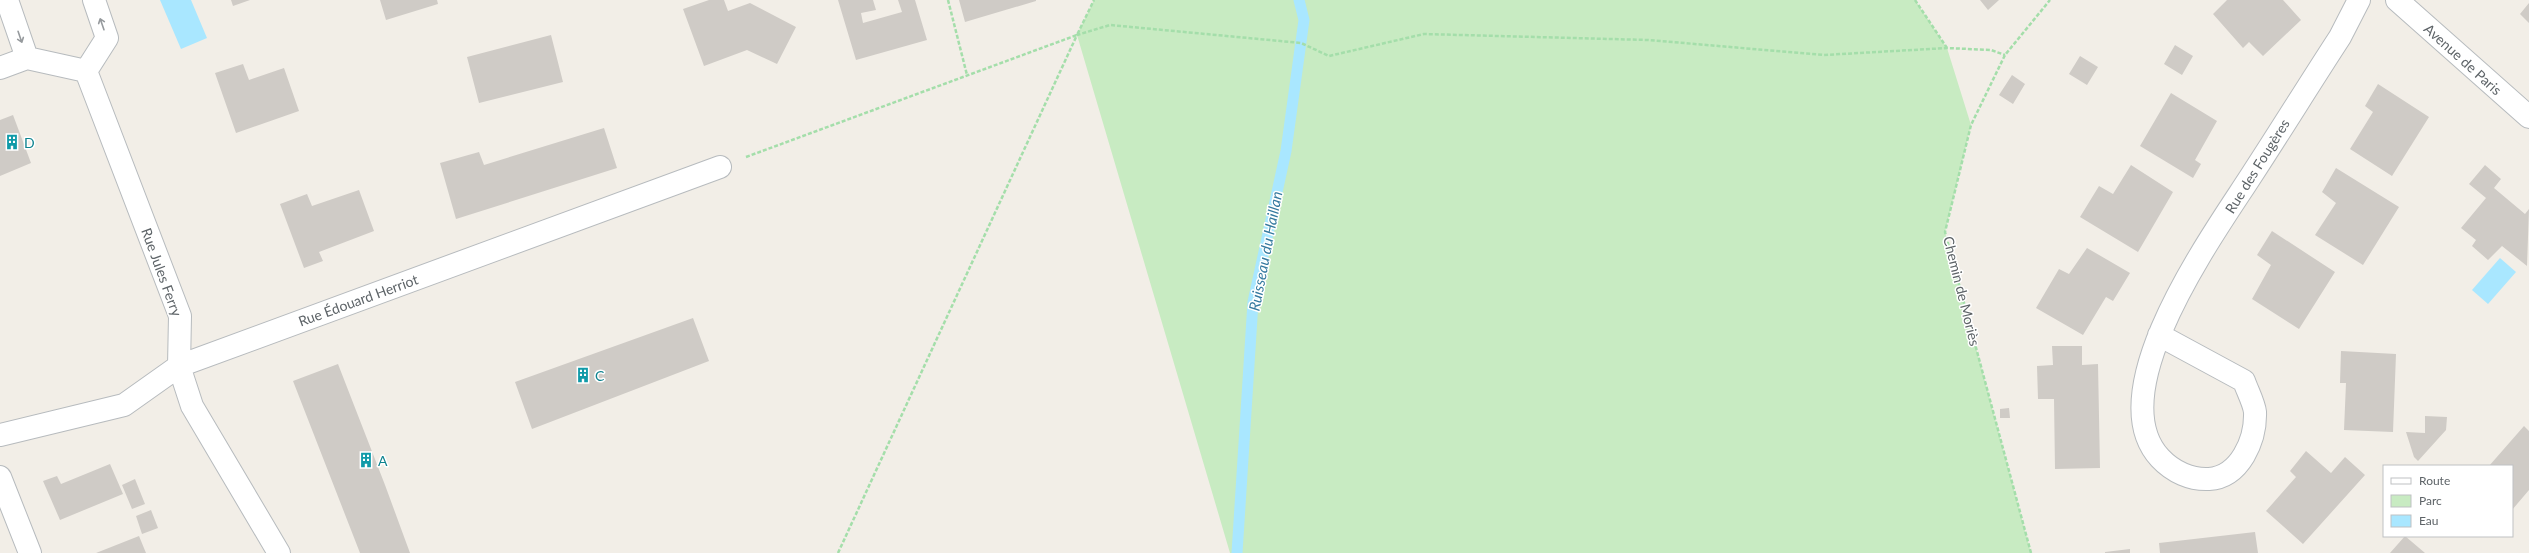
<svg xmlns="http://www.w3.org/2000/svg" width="2529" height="553" font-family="Lato,sans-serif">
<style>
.green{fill:#c8ebc2}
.water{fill:#a9e7ff}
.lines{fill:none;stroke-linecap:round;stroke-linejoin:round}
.stream{stroke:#a9e7ff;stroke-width:11}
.building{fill:#cfcbc6}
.minor-casing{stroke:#b7bbbe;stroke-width:24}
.path{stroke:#a4deaa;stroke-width:2.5;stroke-dasharray:4 2;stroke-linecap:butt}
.minor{stroke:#fff;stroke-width:22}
.oneway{stroke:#969a9d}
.labels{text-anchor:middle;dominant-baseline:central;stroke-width:3;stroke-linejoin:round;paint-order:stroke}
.street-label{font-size:14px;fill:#5e6468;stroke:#fff}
.culture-label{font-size:14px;fill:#0d838f;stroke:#fff;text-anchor:start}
.water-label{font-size:15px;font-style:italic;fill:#34799f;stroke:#fff}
</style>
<rect width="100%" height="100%" fill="#f2eee7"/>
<path class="green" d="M1094,0H1915L1947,48L1971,125L1945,232L2031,553H1230L1077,35Z"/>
<path class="water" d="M160,0H191L207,38L181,49Z
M2500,258L2516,272L2488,304L2472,290Z"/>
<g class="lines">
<path class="stream" d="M1237,553L1253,302L1286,151L1304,20L1299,0"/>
</g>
<path class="building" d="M231,0H250L233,6Z
M380,0H437L438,4L386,20Z
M709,0H724L728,11L750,3L796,27L777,64L747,50L704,66L683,9Z
M838,0H873L876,10L861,13L863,23L902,12L898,0H915L927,40L856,60Z
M959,0H1036V1L965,22Z
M1980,0H1999L1988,10Z
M2227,0H2283L2301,20L2263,56L2249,42L2243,48L2213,14Z
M2529,3V23L2520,14Z
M551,35L563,82L479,103L467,57Z
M2175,45L2193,56L2182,75L2164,64Z
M2080,56L2098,67L2087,85L2069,74Z
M243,64L249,80L284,68L299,111L236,133L215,73Z
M2012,75L2025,84L2013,104L1999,95Z
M2378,84L2429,117L2392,176L2350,149L2373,112L2365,106Z
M2171,93L2217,121L2195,160L2201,164L2193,178L2140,146Z
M13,115L31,163L0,176V120Z
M604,128L617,168L456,219L440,163L479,152L484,165Z
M2131,165L2173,192L2138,252L2080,217L2099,186L2113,194Z
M2485,165L2501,179L2494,188L2525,214L2529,209L2527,266L2502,246L2488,260L2472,246L2476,240L2461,228L2486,198L2469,184Z
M2336,168L2399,207L2363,265L2315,235L2336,203L2322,192Z
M359,190L374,231L319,252L323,261L304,268L280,204L307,194L312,206Z
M2272,231L2335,272L2299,329L2252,299L2271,265L2257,255Z
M2087,248L2130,273L2113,301L2106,297L2083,335L2036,308L2059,269L2069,274Z
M693,318L709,361L532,429L515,382Z
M2052,346H2082V365L2098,364L2100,468L2055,469L2054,399H2038L2037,366L2053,365Z
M2341,351L2396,354L2393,432L2344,430L2346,383H2340Z
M338,364L385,485L410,553H360L293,381Z
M2009,408L2010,418H2000V409Z
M2425,416L2447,417L2446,430L2418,461L2414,457L2406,432L2425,433Z
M2524,426L2529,431V490L2512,510V466H2489Z
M2306,451L2331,473L2345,457L2365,475L2303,544L2266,511L2296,477L2290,471Z
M110,464L123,494L60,520L43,481L57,476L61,484Z
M135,479L145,504L132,509L122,485Z
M151,510L158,528L142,534L136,516Z
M2255,532L2258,553H2160L2159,543Z
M139,536L146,553H96Z
M2405,536L2425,553H2390Z
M2130,549V553H2105V552Z"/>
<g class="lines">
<defs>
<path id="minor" d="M7,0L27,58L86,71
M2397,0L2529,117
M0,68L27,58
M86,71L180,316L179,366L192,406L279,553
M86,71L107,38L94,0
M2159,335L2244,381C2247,390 2254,403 2255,412C2256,440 2240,477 2209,479C2191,480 2173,472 2160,458C2099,392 2213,235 2251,176C2281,130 2310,83 2340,37L2359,0
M0,435L124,405L179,366L720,167
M0,477L30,553"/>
</defs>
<use href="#minor" class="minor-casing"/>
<path class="path" d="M948,0L967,75
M1915,0L1947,48
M746,157L1077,35L1094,0
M838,553L1077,35L1110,25L1301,43L1329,56L1424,34L1648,40L1824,55L1947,48L1991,50L2005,55
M2031,553L1945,232L1971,125L2005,55L2050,0"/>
<use href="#minor" class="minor"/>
</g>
<defs><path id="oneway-shaft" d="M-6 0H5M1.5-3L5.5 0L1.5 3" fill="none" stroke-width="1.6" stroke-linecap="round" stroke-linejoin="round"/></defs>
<g class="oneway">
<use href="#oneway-shaft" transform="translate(102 24) rotate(-109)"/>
<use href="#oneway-shaft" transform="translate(20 37) rotate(71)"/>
</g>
<defs>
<symbol id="building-bare" viewBox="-9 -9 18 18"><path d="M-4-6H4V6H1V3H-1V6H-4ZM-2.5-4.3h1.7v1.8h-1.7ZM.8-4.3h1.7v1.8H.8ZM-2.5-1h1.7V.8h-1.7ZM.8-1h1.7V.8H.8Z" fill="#0f9aa8" stroke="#fff" stroke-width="2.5" paint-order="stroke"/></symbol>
</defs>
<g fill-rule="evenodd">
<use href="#building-bare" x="1" y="131" width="22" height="22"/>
<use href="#building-bare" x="572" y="364" width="22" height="22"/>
<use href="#building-bare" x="355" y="449" width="22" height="22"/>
</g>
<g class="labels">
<g class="street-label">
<text transform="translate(2463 59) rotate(42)">Avenue de Paris</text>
<text transform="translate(2257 166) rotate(-58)">Rue des Fougères</text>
<text transform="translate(162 272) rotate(70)">Rue Jules Ferry</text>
<text transform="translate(1962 291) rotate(76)">Chemin de Moriès</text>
<text transform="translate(358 300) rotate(-20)">Rue Édouard Herriot</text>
</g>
<g class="culture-label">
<text x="24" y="142">D</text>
<text x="595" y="375">C</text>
<text x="378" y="460">A</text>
</g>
<g class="water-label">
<text transform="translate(1265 251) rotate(-79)">Ruisseau du Haillan</text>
</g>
</g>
<rect x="2383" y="465" width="130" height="72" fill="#ffffff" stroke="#bfc1c3"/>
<rect x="2391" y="478" width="20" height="6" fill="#ffffff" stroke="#bfc1c3"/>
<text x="2419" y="485" font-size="12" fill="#5e6468">Route</text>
<rect x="2391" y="495" width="20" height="12" fill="#c8ebc2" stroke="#bfc1c3"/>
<text x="2419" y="505" font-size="12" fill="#5e6468">Parc</text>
<rect x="2391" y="515" width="20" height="12" fill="#a9e7ff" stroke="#bfc1c3"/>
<text x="2419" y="525" font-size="12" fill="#5e6468">Eau</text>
</svg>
